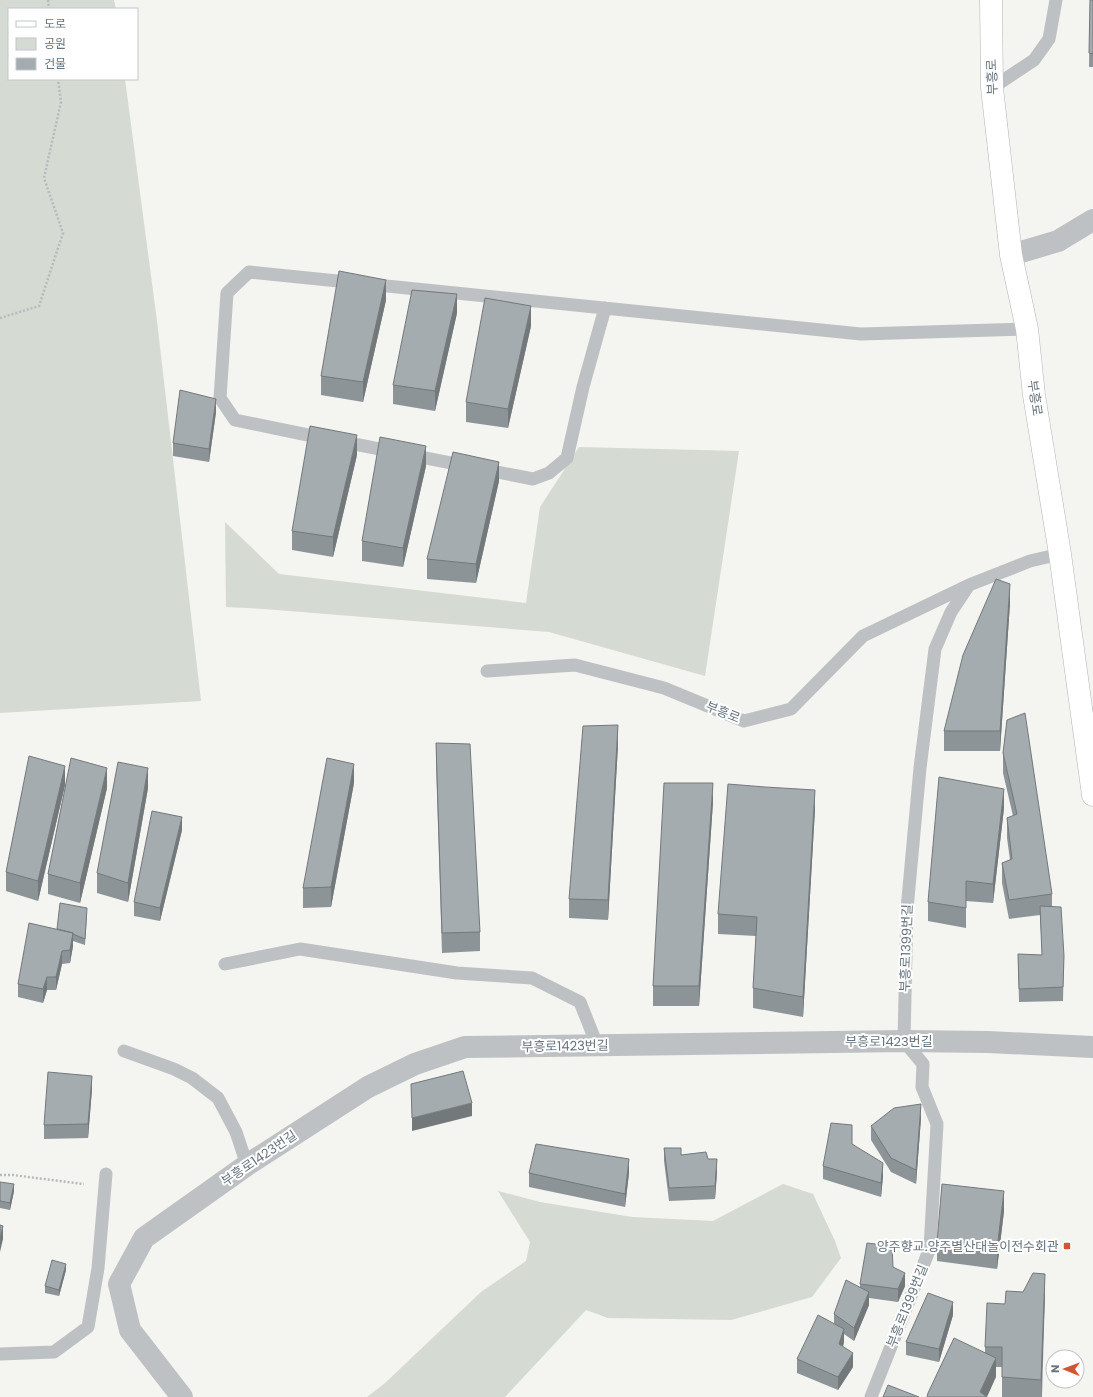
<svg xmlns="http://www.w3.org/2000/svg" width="1093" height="1397" font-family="Poppins,'Noto Sans KR',sans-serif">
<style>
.green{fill:#d5dad2}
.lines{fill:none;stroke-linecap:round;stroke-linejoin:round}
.secondary-casing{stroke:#b0b5b8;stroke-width:23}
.path{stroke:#b7babc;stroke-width:2.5;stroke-dasharray:2 2;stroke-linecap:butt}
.lane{stroke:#bdc1c4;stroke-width:13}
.street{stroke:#bdc1c4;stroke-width:22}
.secondary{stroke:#fff;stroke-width:22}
.wall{fill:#8d9497}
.shaded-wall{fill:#73787b}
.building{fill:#a4acb0;stroke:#73787b}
.poi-dot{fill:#d25532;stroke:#fff;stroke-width:1.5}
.labels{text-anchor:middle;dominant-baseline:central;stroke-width:4;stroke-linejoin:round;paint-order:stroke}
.street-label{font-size:13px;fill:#66747f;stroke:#fff}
.poi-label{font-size:13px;fill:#66747f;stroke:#fff;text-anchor:end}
</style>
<rect width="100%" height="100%" fill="#f4f4f0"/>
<path class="green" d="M0,0H114L116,9H9V79H125L157,321L201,701L0,713Z
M579,447L739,451L705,676L549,632L264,609L226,607L225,522L279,574L526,603L540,507Z
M783,1184L813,1194L835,1241L841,1258L812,1297L731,1320L608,1318L586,1310L505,1397H367L385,1383L481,1292L526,1261L530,1242L498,1191L540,1202L632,1217L713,1221Z"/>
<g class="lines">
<defs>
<path id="secondary" d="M991,0L992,88L1011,255L1027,329L1034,395L1060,554L1093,795"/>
</defs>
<use href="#secondary" class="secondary-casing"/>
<path class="path" d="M48,0L49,9
M0,318L39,306L63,233L44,178L61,102L58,79
M0,1175H13L84,1184"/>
<path class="lane" d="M992,88L1034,60L1049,39L1056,0
M605,308L583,387L567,458L549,473L533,479L303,434L235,420L220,398L227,293L249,272L861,334L1027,329
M487,671L575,665L664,688L744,721L791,709L863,636L969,585
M225,964L300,949L457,973L532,978L580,1002L597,1045
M124,1051L174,1069L192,1078L218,1098L236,1132L247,1165
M0,1354L54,1352L88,1327L98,1268L106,1174
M871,1397L930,1248L937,1124L922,1087L923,1064L904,1041L907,909L920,768L935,649L951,612L969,585L1030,561L1060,554"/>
<path class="street" d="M1011,255L1058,241L1093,220
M182,1397L130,1330L119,1284L144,1238L247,1165L368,1087L415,1064L465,1047L904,1041L988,1042L1093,1047"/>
<use href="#secondary" class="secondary"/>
</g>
<path class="wall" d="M1090,0H1093V67H1089Z
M386,300L363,402L321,395V376Z
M457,313L435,411L393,404V385Z
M531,326L508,428L466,422V402Z
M216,412L209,462L173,456V443Z
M357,455L333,557L292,550V531Z
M426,466L403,567L362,561V541Z
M499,481L476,583L427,579V559Z
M1010,603L1000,751H944V731Z
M436,743L480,932V951L442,953L436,763Z
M618,745L608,920L569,918V899Z
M1003,753L1052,894V906L1064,956L1063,1001L1019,1002L1018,954L1042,955L1040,915L1009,919L1002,883V863L1010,860L1007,838V818L1013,816L1003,773Z
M354,783L331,907L303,908V888Z
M65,785L38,901L6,891V872Z
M107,788L80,903L48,894V874Z
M148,788L128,902L97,893V873Z
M713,802L699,1006H653V986Z
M1004,808L993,903L966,901V928L928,921V902Z
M815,809L803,1017L753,1008V988L756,936L718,934V914Z
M182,830L160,921L134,916V902Z
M87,914L85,945L73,941V946L70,963L62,964L56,990H47L43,1003L18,997V984L57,929Z
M92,1089L88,1138L44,1139V1125Z
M921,1118L916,1184L891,1172L871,1140V1126Z
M852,1144L883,1176L881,1197L823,1179V1166Z
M664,1148L681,1155L708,1159L717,1172L715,1199L669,1201L664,1161Z
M529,1173H629L625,1207L529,1187Z
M0,1182L14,1191L10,1210L0,1208Z
M1004,1211L997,1269L937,1261V1242Z
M893,1267L905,1286L898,1302L869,1298V1305L854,1341L844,1334V1342L843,1347L853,1367L838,1390L797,1373V1359L834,1324V1314L860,1287V1284Z
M66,1270L59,1296L45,1293V1286Z
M1023,1292L1045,1294L1042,1397H1002V1367H996V1377L927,1397L985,1352V1347L1005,1304Z
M953,1315L939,1362L906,1355V1342Z"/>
<path class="shaded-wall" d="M386,280V300L363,402V382Z
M457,294V313L435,411V391Z
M531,306V326L508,428V409Z
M216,399V412L209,462V449Z
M357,435V455L333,557V537Z
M426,446V466L403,567V548Z
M499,462V481L476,583V564Z
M1010,584V603L1000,751V731Z
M618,725V745L608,920V900Z
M354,764V783L331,907V887Z
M65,766V785L38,901V881Z
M107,768V788L80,903V883Z
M148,768V788L128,902V883Z
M713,783V802L699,1006V986Z
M1004,789V808L993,903V884Z
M815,790V809L803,1017V997Z
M182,817V830L160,921V908Z
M73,933V946L70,963V950Z
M62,951V964L56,990V977Z
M47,977V990L43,1003V989Z
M92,1076V1089L88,1138V1124Z
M472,1103V1116L412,1131V1118Z
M921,1104V1118L916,1184V1170Z
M629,1159V1173L625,1207V1194Z
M717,1159V1172L715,1199V1186Z
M883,1163V1176L881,1197V1183Z
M14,1184V1191L10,1210V1203Z
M1004,1191V1211L997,1269V1249Z
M3,1226V1239L0,1252V1239Z
M66,1264V1270L59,1296V1290Z
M905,1273V1286L898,1302V1289Z
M1045,1274V1294L1041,1397V1380Z
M869,1292V1305L854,1341V1328Z
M953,1302V1315L939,1362V1349Z
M844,1329V1342L839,1358V1344Z
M853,1353V1367L838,1390V1377Z
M996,1358V1377L987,1397L980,1392Z"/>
<path class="building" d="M1090,0H1093V54L1089,53Z
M339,271L386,280L363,382L321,376Z
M412,290L457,294L435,391L393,385Z
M485,298L531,306L508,409L466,402Z
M180,390L216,399L209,449L173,443Z
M310,426L357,435L333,537L292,531Z
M380,437L426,446L403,548L362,541Z
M453,452L499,462L476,564L427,559Z
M996,579L1010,584L1000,731H944L963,655Z
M1025,713L1052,894L1009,900L1002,863L1012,859L1007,818L1017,814L1003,753L1007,720Z
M618,725L608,900L569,899L583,726Z
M436,743L470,744L480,932L442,933Z
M29,756L65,766L38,881L6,872Z
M71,758L107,768L80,883L48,874Z
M327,758L354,764L331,887L303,888Z
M118,762L148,768L128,883L97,873Z
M939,777L1004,789L993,884L966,881V908L928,902Z
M664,783H713L699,986H653Z
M728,784L765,787L815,790L803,997L753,988L757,917L718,914Z
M152,811L182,817L160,908L134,902Z
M60,903L87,908L85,939L73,934V933L57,929Z
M1040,906L1061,907L1064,956L1063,987L1019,989L1018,954L1042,955Z
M29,923L73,933L70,950L62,951L56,977H47L43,989L18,984Z
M463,1071L472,1103L412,1118L411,1084Z
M48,1072L92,1076L88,1124L44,1125Z
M921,1104L916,1170L891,1158L871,1126L894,1108Z
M831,1123L852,1125V1144L883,1163L881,1183L823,1166Z
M536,1144L629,1159L625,1194L529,1173Z
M664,1148H681V1155L706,1152L708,1159H717L715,1186L669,1188Z
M0,1182L14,1184L10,1203L0,1201Z
M942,1184L1004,1191L997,1249L937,1242Z
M0,1225L3,1226L0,1239Z
M867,1243L892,1246L893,1267L905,1273L898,1289L860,1284Z
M52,1260L66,1264L59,1290L45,1286Z
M1033,1273L1045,1274L1041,1380L1002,1377V1347H985L987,1303L1005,1304L1006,1291L1023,1292Z
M846,1280L869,1292L854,1328L834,1314Z
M928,1293L953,1302L939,1349L906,1342Z
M818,1315L844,1329L839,1344L853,1353L838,1377L797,1359Z
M954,1338L996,1358L980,1392L987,1397H927L928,1393Z
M888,1385L919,1397H883Z"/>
<rect class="poi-dot" x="1063" y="1242" width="8" height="8" rx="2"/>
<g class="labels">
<g class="street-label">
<text transform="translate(992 77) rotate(-92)">부흥로</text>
<text transform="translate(1035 398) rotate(82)">부흥로</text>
<text transform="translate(723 712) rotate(22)">부흥로</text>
<text transform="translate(906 948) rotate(-88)">부흥로1399번길</text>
<text x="889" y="1041">부흥로1423번길</text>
<text transform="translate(565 1046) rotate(-1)">부흥로1423번길</text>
<text transform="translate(259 1158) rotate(-34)">부흥로1423번길</text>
<text transform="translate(907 1306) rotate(-68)">부흥로1399번길</text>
</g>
<g class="poi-label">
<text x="1059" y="1246">양주향교.양주별산대놀이전수회관</text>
</g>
</g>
<rect x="8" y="8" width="130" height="72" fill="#ffffff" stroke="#c2c7cc"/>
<rect x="16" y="21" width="20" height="6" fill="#ffffff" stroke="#c2c7cc"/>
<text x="44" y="28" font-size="12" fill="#66747f">도로</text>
<rect x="16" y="38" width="20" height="12" fill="#d5dad2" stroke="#c2c7cc"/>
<text x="44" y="48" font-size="12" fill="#66747f">공원</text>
<rect x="16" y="58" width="20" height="12" fill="#a4acb0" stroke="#c2c7cc"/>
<text x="44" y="68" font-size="12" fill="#66747f">건물</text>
<g transform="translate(1065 1369) rotate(271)"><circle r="19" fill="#ffffff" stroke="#c2c7cc"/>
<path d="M0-3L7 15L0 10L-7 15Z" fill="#d25532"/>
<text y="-6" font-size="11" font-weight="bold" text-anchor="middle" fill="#66747f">N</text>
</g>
</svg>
